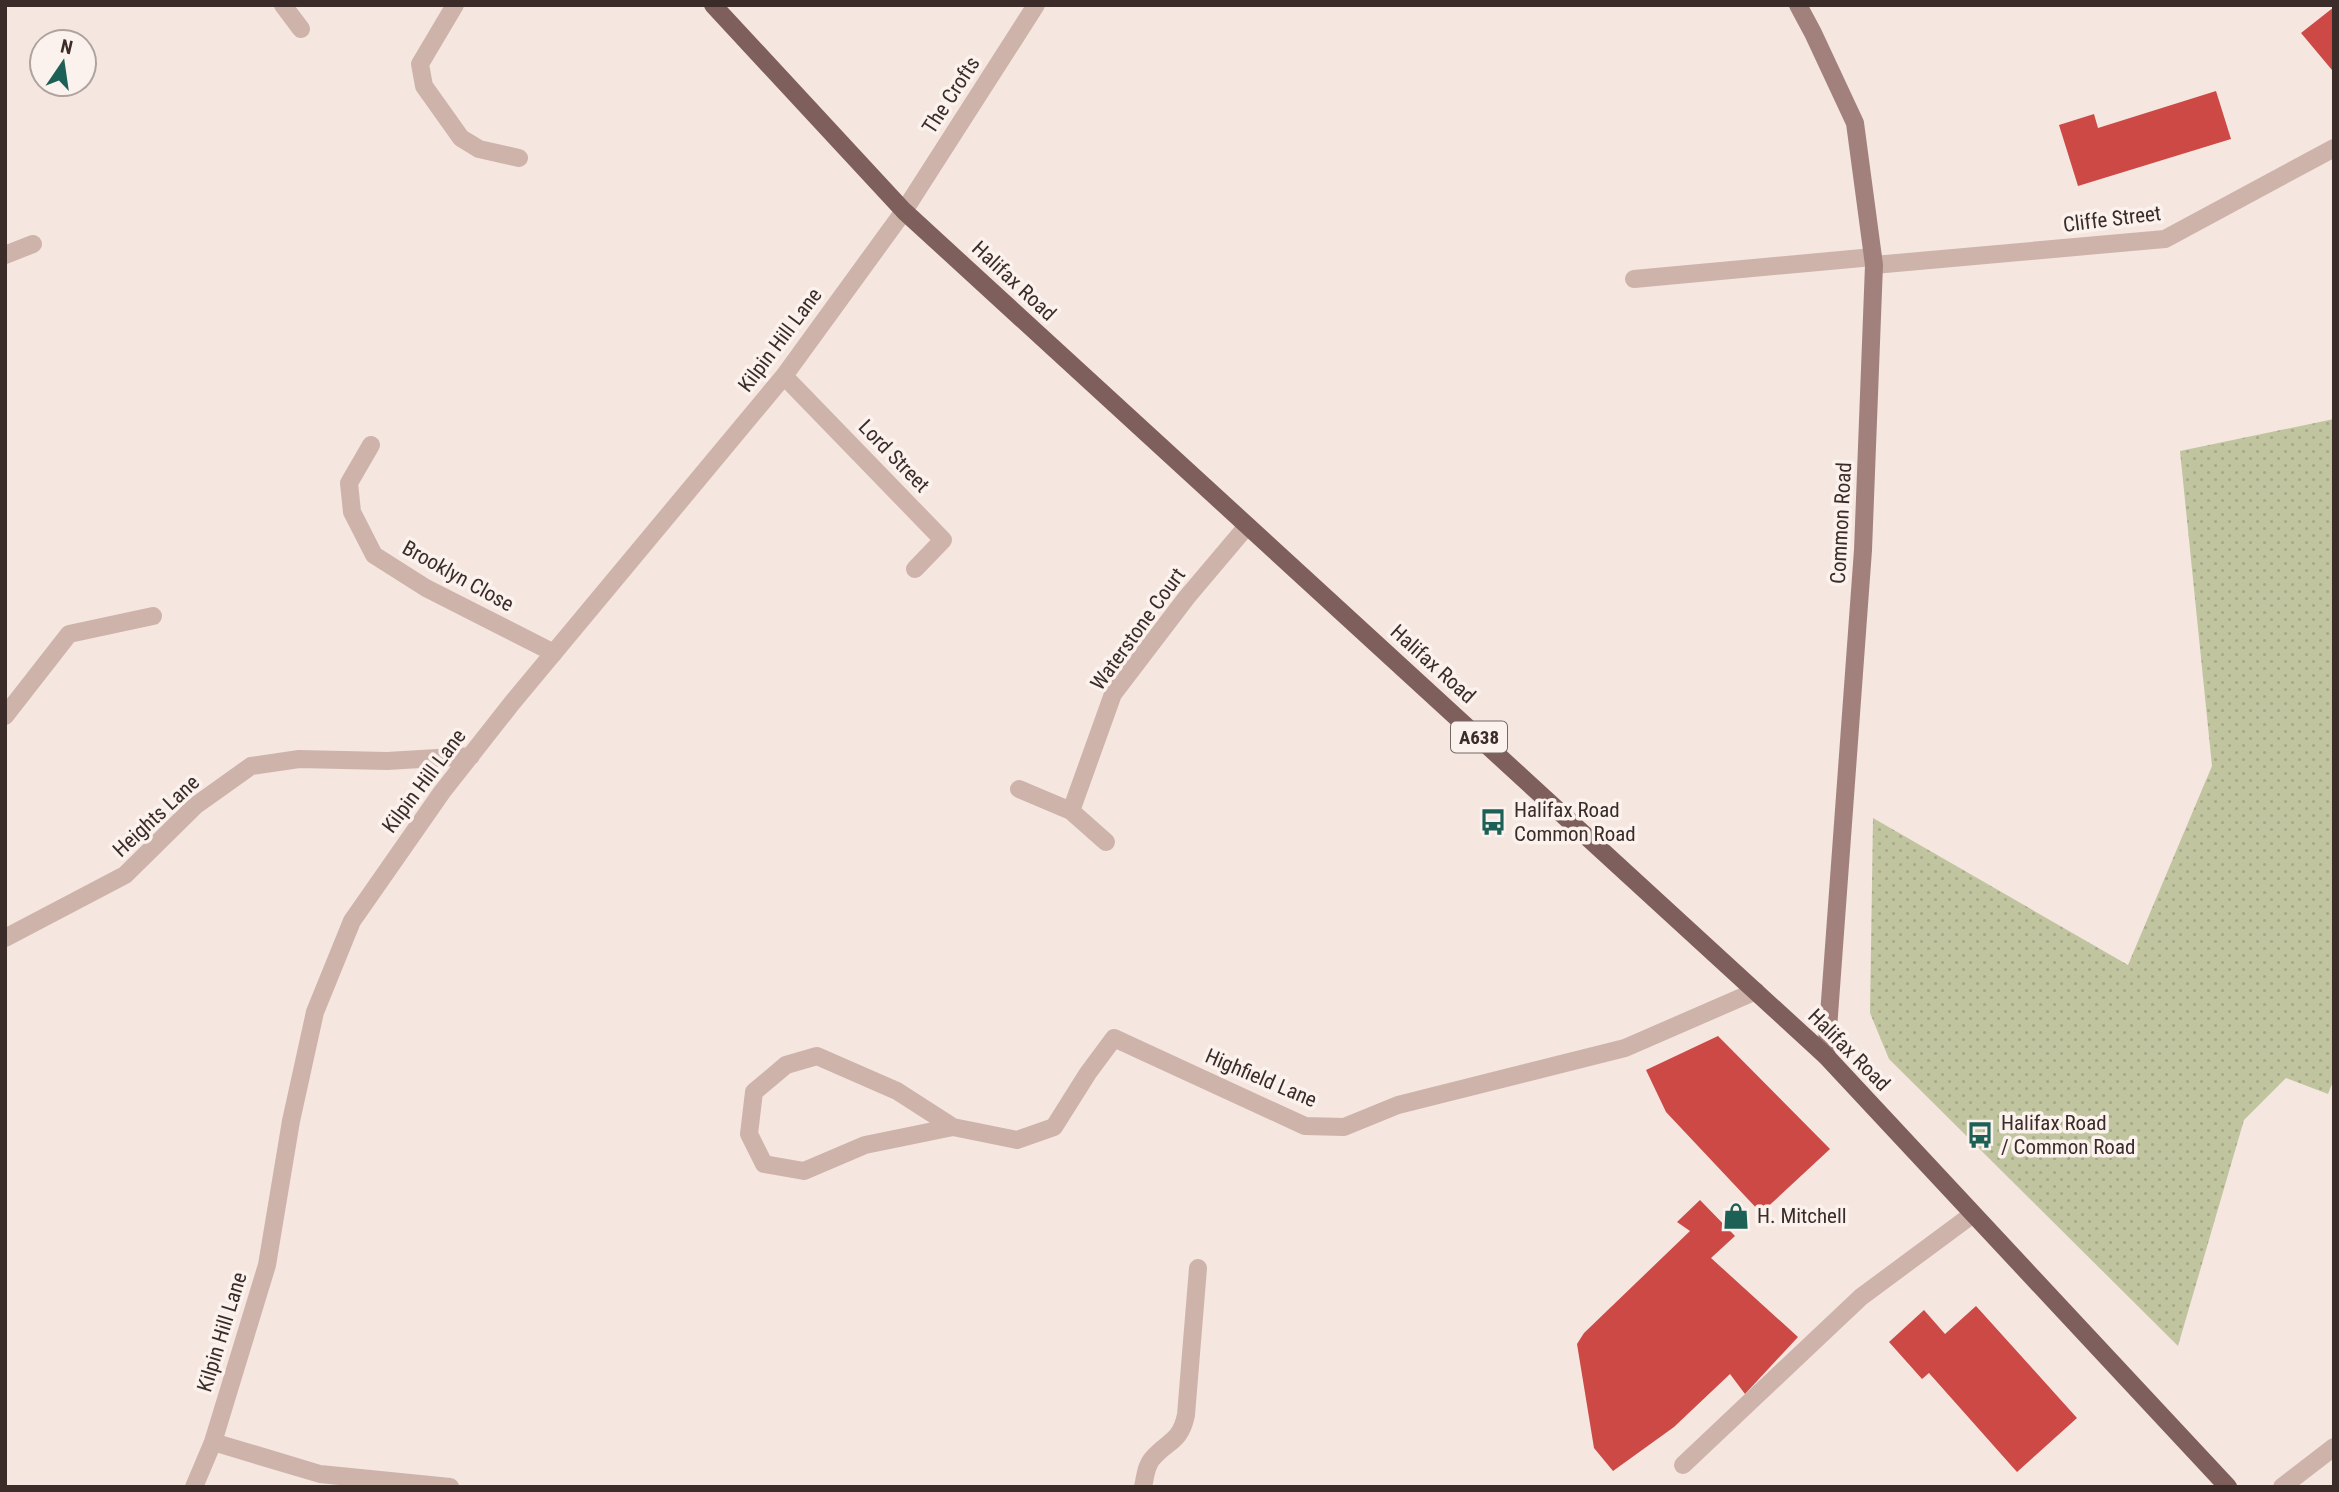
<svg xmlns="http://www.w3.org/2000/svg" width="2339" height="1492" font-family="'Roboto Condensed',sans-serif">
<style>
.grass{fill:url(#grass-dots)}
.building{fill:#cc4946}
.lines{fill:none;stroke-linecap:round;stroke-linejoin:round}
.lane{stroke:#ceb3ab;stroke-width:18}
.street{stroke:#ceb3ab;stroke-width:18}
.secondary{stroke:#a2817c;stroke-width:18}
.primary{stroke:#7e5f5b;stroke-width:18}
.labels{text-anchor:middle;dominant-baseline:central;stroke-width:7;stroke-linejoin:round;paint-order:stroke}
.shield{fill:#fbf2ed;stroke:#756764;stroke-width:2}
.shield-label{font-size:19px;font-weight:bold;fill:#3b2c2a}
.street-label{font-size:21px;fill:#3b2c2a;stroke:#fbf2ed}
.poi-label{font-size:21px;fill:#3b2c2a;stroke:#fbf2ed;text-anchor:start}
</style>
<defs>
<pattern id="grass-dots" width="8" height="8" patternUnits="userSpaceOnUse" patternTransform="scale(1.75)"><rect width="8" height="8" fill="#c1c59f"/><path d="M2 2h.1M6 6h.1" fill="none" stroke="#a7a989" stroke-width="1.8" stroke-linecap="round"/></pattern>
</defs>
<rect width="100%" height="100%" fill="#f5e6e0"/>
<path class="grass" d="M2334,419V1079L2328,1094L2286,1078L2244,1120L2178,1346L1889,1059L1870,1013L1873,818L2128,965L2212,766L2180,451Z"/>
<path class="building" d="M2334,7V68L2332,70L2301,33Z
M2216,91L2231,139L2078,186L2059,125L2094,114L2098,128Z
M1718,1036L1830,1149L1761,1213L1666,1112L1646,1070Z
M1700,1200L1735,1236L1711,1258L1798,1337L1745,1394L1730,1374L1674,1427L1613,1471L1594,1448L1577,1344L1584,1333L1690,1231L1677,1222Z
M1976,1306L2077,1418L2017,1472L1929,1373L1922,1379L1889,1342L1924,1310L1945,1334Z"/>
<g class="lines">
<path class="lane" d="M283,5L301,29
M455,5L420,64L424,86L461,138L479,149L519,158
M1634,279L1873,257
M1683,1465L1861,1297L1973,1214
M1143,1487C1145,1478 1146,1466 1152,1459C1168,1440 1180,1443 1186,1415L1198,1268
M2282,1487L2334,1447"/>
<path class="street" d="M5,255L33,244
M1874,265L2165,239L2334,148
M784,376L943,540L915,569
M371,445L349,483L352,512L374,555L426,588L554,653
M5,716L69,634L153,616
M1019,789L1071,811L1106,842
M1071,811L1113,694L1187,597L1247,526
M5,938L125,875L195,806L251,766L299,759L387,761L471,756
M953,1127L865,1145L804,1171L764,1164L749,1134L754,1092L786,1065L817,1056L897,1091L953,1127L1017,1140L1054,1127L1088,1073L1114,1038L1305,1126L1344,1127L1398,1105L1625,1048L1756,991
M213,1442L320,1474L450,1487
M194,1487L213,1442L267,1265L291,1121L315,1012L352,921L442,792L512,703L784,376L904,211L1036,5"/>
<path class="secondary" d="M1798,5L1813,33L1855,123L1874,265L1863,550L1826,1056"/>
<path class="primary" d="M713,5L904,211L1826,1056L2228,1487"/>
</g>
<defs>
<symbol id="bus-bare" viewBox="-9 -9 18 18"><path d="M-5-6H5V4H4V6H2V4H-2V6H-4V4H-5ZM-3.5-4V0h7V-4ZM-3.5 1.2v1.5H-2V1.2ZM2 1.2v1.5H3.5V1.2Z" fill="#1d6056" stroke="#fbf2ed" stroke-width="2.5" paint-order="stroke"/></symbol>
<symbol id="shop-bare" viewBox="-9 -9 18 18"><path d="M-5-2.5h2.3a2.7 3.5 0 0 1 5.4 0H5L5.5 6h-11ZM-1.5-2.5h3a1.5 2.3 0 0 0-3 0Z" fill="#1d6056" stroke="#fbf2ed" stroke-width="2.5" paint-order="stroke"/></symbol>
</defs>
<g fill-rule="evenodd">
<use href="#bus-bare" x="1474" y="803" width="38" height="38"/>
<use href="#bus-bare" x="1961" y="1116" width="38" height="38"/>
<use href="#shop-bare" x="1717" y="1197" width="38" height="38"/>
</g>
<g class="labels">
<rect class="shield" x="1451" y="721.5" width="56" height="31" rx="5"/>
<g class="shield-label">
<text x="1479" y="737">A638</text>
</g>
<g class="street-label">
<text transform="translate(951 95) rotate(-57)">The Crofts</text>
<text transform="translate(2112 219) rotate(-7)">Cliffe Street</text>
<text transform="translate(1014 281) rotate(43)">Halifax Road</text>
<text transform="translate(780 340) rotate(-53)">Kilpin Hill Lane</text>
<text transform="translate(894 456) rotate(46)">Lord Street</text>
<text transform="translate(1841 523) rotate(-87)">Common Road</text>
<text transform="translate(458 576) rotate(29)">Brooklyn Close</text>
<text transform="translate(1138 629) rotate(-54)">Waterstone Court</text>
<text transform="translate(1433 664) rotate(42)">Halifax Road</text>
<text transform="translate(424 781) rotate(-53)">Kilpin Hill Lane</text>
<text transform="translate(156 816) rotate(-43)">Heights Lane</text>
<text transform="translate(1849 1050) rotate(45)">Halifax Road</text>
<text transform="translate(1261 1078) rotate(23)">Highfield Lane</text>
<text transform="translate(222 1332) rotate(-73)">Kilpin Hill Lane</text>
</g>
<g class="poi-label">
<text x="1514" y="810">Halifax Road<tspan x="1514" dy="24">Common Road</tspan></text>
<text x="2001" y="1123">Halifax Road<tspan x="2001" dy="24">/ Common Road</tspan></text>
<text x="1757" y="1216">H. Mitchell</text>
</g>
</g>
<rect width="2339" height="1492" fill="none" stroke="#3b2c2a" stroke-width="14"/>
<g transform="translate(63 63) rotate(13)"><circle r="33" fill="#fbf2ed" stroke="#aea39f" stroke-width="2"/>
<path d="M0-5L12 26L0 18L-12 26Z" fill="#1d6056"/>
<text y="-10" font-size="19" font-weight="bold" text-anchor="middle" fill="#3b2c2a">N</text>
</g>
</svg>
